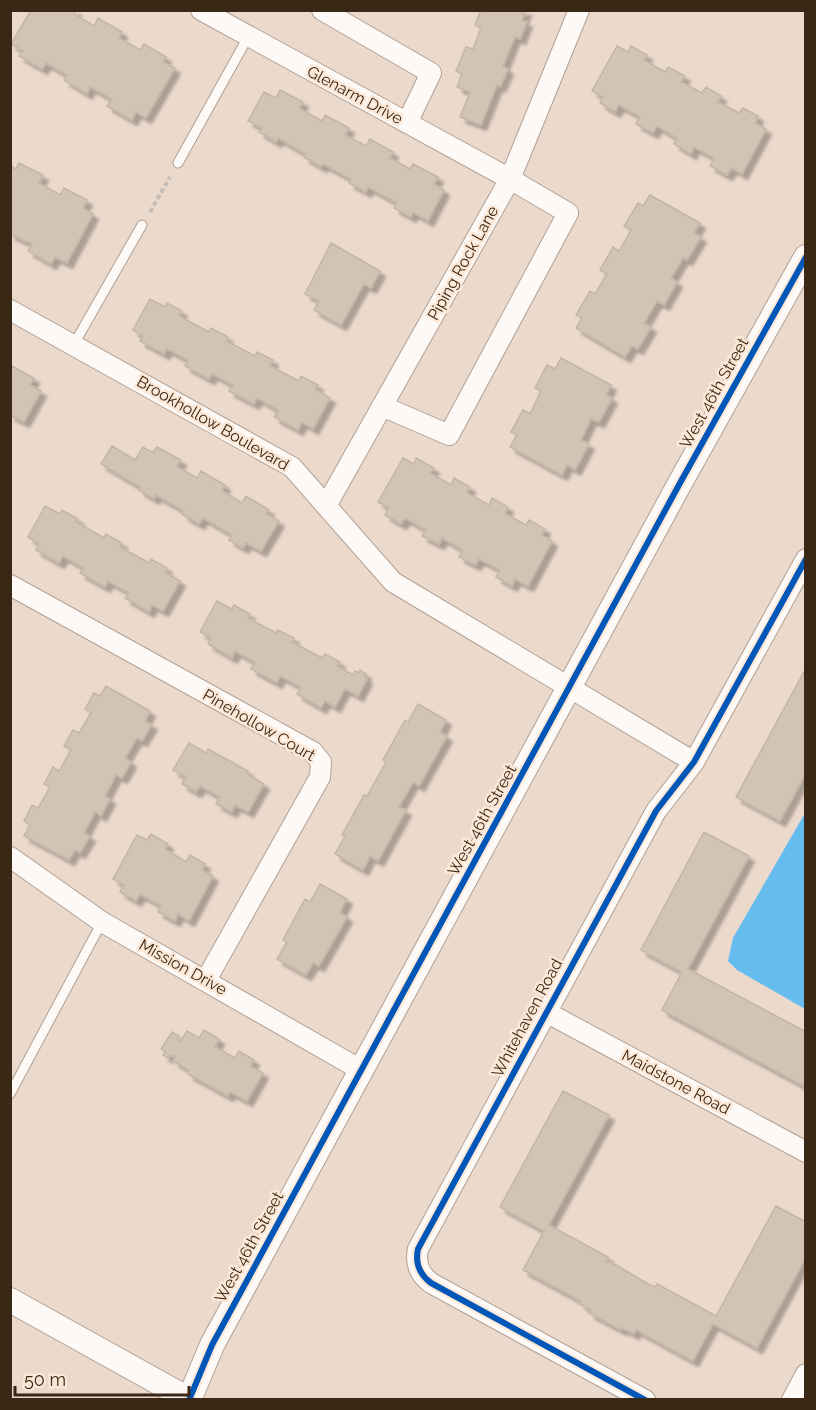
<svg xmlns="http://www.w3.org/2000/svg" width="816" height="1410" font-family="Raleway,sans-serif">
<style>
.water{fill:#64bcef}
.building{fill:#d2c4b4;stroke:#c4b6a6;stroke-width:1.5;filter:url(#shadow)}
.lines{fill:none;stroke-linecap:round;stroke-linejoin:round}
.service-casing{stroke:#b2a093;stroke-width:11}
.minor-casing{stroke:#b2a093;stroke-width:22}
.tertiary-casing{stroke:#b2a093;stroke-width:26}
.path{stroke:#c5bdb6;stroke-width:4;stroke-dasharray:4.5 3;stroke-linecap:butt}
.service{stroke:#fcf9f7;stroke-width:9}
.minor{stroke:#fcf9f7;stroke-width:20}
.tertiary{stroke:#fcf9f7;stroke-width:24}
.cycleway-casing{stroke:#fde8d7;stroke-width:10}
.cycleway{stroke:#0057b8;stroke-width:6}
.labels{text-anchor:middle;dominant-baseline:central;stroke-width:5;stroke-linejoin:round;paint-order:stroke}
.street-label{font-size:16px;fill:#3b2716;stroke:#fde8d7}
</style>
<defs>
<filter id="shadow"><feDropShadow dx="5.5" dy="5.5" stdDeviation="1.5" flood-color="#0004"/></filter>
</defs>
<rect width="100%" height="100%" fill="#ebd9cc"/>
<path class="water" d="M805,813V1009L737,970L728,961L733,938Z"/>
<path class="building" d="M31,10H76L74,14L94,26L98,18L122,32L119,38L140,50L144,44L166,57L163,62L175,68L146,118L136,112L132,120L107,106L112,99L90,87L87,94L64,80L67,75L46,63L42,69L19,56L23,51L11,44Z
M481,10H526L522,20L527,22L520,39L515,37L503,66L508,69L500,87L497,85L481,125L460,117L470,92L457,87L462,74L456,71L466,47L473,49L481,28L475,25Z
M617,46L628,52L631,46L647,55L644,60L665,72L668,67L685,76L681,82L702,93L706,87L721,96L718,102L739,113L743,108L758,116L755,123L766,129L742,174L732,168L727,175L710,166L714,158L694,147L691,154L674,144L677,138L657,126L653,133L636,124L640,117L619,105L615,112L600,103L603,97L592,91Z
M280,90L303,102L299,108L322,121L325,115L349,128L345,135L366,146L370,139L393,152L390,158L410,169L413,164L438,177L434,184L444,190L428,221L413,212L411,217L394,208L397,203L368,187L366,192L349,183L351,179L323,164L321,167L304,157L306,154L278,138L276,142L259,132L262,128L248,121L264,92L276,98Z
M19,163L43,175L39,183L60,195L64,188L87,200L83,208L93,214L67,263L55,257L51,264L28,251L32,244L10,234V166L16,169Z
M650,195L700,223L694,233L701,237L687,260L683,258L671,278L677,282L664,305L657,301L644,323L651,327L638,349L632,346L625,357L576,328L582,318L576,315L590,291L595,294L607,274L600,270L613,247L619,251L631,230L624,226L638,203L643,206Z
M331,243L380,271L371,288L364,284L341,325L314,310L319,301L305,294Z
M150,299L165,307L167,303L182,311L179,316L209,332L211,328L228,337L226,341L255,356L257,352L273,360L270,366L299,381L301,376L318,385L315,389L330,398L313,429L302,422L298,430L274,417L278,410L257,398L254,404L229,391L233,385L212,374L209,379L185,366L188,360L167,349L164,354L140,341L143,336L133,330Z
M561,358L611,385L606,395L612,398L599,422L591,419L581,440L589,444L575,470L567,465L562,475L510,447L517,435L511,432L523,410L530,414L541,391L535,388L547,365L555,369Z
M10,365L34,378L30,385L41,391L24,422L10,415Z
M112,446L135,460L143,447L153,453L157,447L181,460L177,467L197,478L201,471L225,485L222,491L242,503L246,496L269,510L266,514L279,521L261,551L246,543L243,548L229,540L232,535L203,518L199,524L183,515L184,511L156,495L154,499L139,490L140,487L101,464Z
M403,458L414,464L416,458L434,468L430,473L451,485L454,478L470,487L467,493L489,505L492,498L508,507L505,514L526,525L529,520L545,529L542,535L552,541L528,586L515,579L512,586L496,577L500,570L479,559L475,565L459,557L463,550L442,538L439,544L422,536L426,530L405,518L401,524L385,515L389,508L378,502Z
M45,506L60,514L62,510L78,519L76,522L104,538L106,534L122,543L120,547L149,563L151,559L167,568L165,572L180,581L163,611L152,605L149,612L125,598L129,593L108,581L105,587L80,573L84,568L63,556L59,563L36,550L39,544L28,537Z
M217,601L232,609L234,605L250,614L248,618L276,633L278,630L294,638L292,642L322,658L325,654L340,662L337,666L353,675L355,671L359,673L360,670L366,674L364,677L367,679L358,696L345,689L335,707L325,701L321,708L297,694L301,687L280,676L277,683L251,669L255,662L235,651L232,658L208,644L211,638L200,632Z
M806,668V773L780,821L736,797Z
M106,686L150,711L145,721L152,724L142,741L137,738L125,758L131,762L122,778L116,775L105,796L110,799L101,816L95,812L84,833L90,836L80,853L75,850L69,860L24,836L30,825L24,821L32,805L38,808L50,787L44,784L53,767L59,771L71,750L64,746L73,730L79,733L91,713L85,709L94,693L100,696Z
M418,704L446,720L440,732L447,736L419,786L413,782L399,807L406,810L378,861L370,856L363,870L335,854L345,836L342,835L364,795L367,796L386,762L383,760L405,720L408,722Z
M189,743L206,753L208,749L248,771L247,774L264,784L248,812L235,805L232,812L216,804L220,797L200,786L196,792L182,784L186,777L173,770Z
M704,832L749,856L688,969L806,1032V1087L662,1010L682,972L641,950Z
M151,834L168,844L165,849L186,862L190,855L205,864L202,870L213,876L189,921L178,914L175,921L158,912L161,906L140,894L136,901L120,892L124,885L113,879L137,835L147,840Z
M320,884L347,899L340,912L347,917L319,966L313,963L306,975L277,959L287,942L283,940L305,899L310,902Z
M204,1030L219,1039L215,1047L235,1058L239,1051L254,1060L250,1066L263,1073L247,1101L230,1092L228,1096L188,1074L189,1070L173,1061L175,1057L170,1055L168,1058L163,1055L165,1052L161,1049L172,1032L179,1036L177,1039L181,1041L187,1031L199,1038Z
M563,1091L609,1115L549,1225L608,1257L606,1261L616,1265L648,1284L655,1287L657,1284L716,1316L776,1206L806,1222V1257L757,1348L713,1324L693,1361L636,1330L634,1334L622,1328L621,1330L589,1313L591,1310L580,1304L581,1301L523,1270L544,1231L500,1207Z"/>
<g class="lines">
<defs>
<path id="service" d="M178,163L248,37
M74,344L142,225
M10,1094L102,922"/>
<path id="minor" d="M201,10L510,179L568,213L449,435L382,406
M322,10L431,73L407,123
M10,310L292,467L393,582L694,762
M326,506L510,179L579,10
M10,585L313,752L321,762L320,777L206,980
M10,857L102,922L361,1070
M546,1012L806,1152
M645,1400L431,1283C419,1274 415,1263 418,1249L656,811L694,762L806,559
M792,1400L806,1374"/>
<path id="tertiary" d="M10,1300L190,1400
M189,1400L212,1345L680,483L806,257"/>
</defs>
<use href="#service" class="service-casing"/>
<use href="#minor" class="minor-casing"/>
<use href="#tertiary" class="tertiary-casing"/>
<path class="path" d="M150,212L170,177"/>
<use href="#service" class="service"/>
<use href="#minor" class="minor"/>
<use href="#tertiary" class="tertiary"/>
<defs>
<path id="cycleway" d="M189,1400L212,1345L680,483L806,257
M645,1400L431,1283C419,1274 415,1263 418,1249L656,811L694,762L806,559"/>
</defs>
<use href="#cycleway" class="cycleway-casing"/>
<use href="#cycleway" class="cycleway"/>
</g>
<g class="labels">
<g class="street-label">
<text transform="translate(355 95) rotate(28)">Glenarm Drive</text>
<text transform="translate(463 263) rotate(-61)">Piping Rock Lane</text>
<text transform="translate(714 393) rotate(-61)">West 46th Street</text>
<text transform="translate(213 423) rotate(30)">Brookhollow Boulevard</text>
<text transform="translate(259 725) rotate(30)">Pinehollow Court</text>
<text transform="translate(482 820) rotate(-61)">West 46th Street</text>
<text transform="translate(183 967) rotate(29)">Mission Drive</text>
<text transform="translate(527 1018) rotate(-62)">Whitehaven Road</text>
<text transform="translate(676 1082) rotate(28)">Maidstone Road</text>
<text transform="translate(249 1247) rotate(-61)">West 46th Street</text>
</g>
</g>
<rect width="816" height="1410" fill="none" stroke="#3b2716" stroke-width="24"/>
<path d="M15 1386v9h174v-9" fill="none" stroke="#3b2716" stroke-width="3"/>
<text x="24" y="1386" font-size="18" fill="#3b2716" stroke="#fde8d7" stroke-width="4.5" paint-order="stroke">50 m</text>
</svg>
